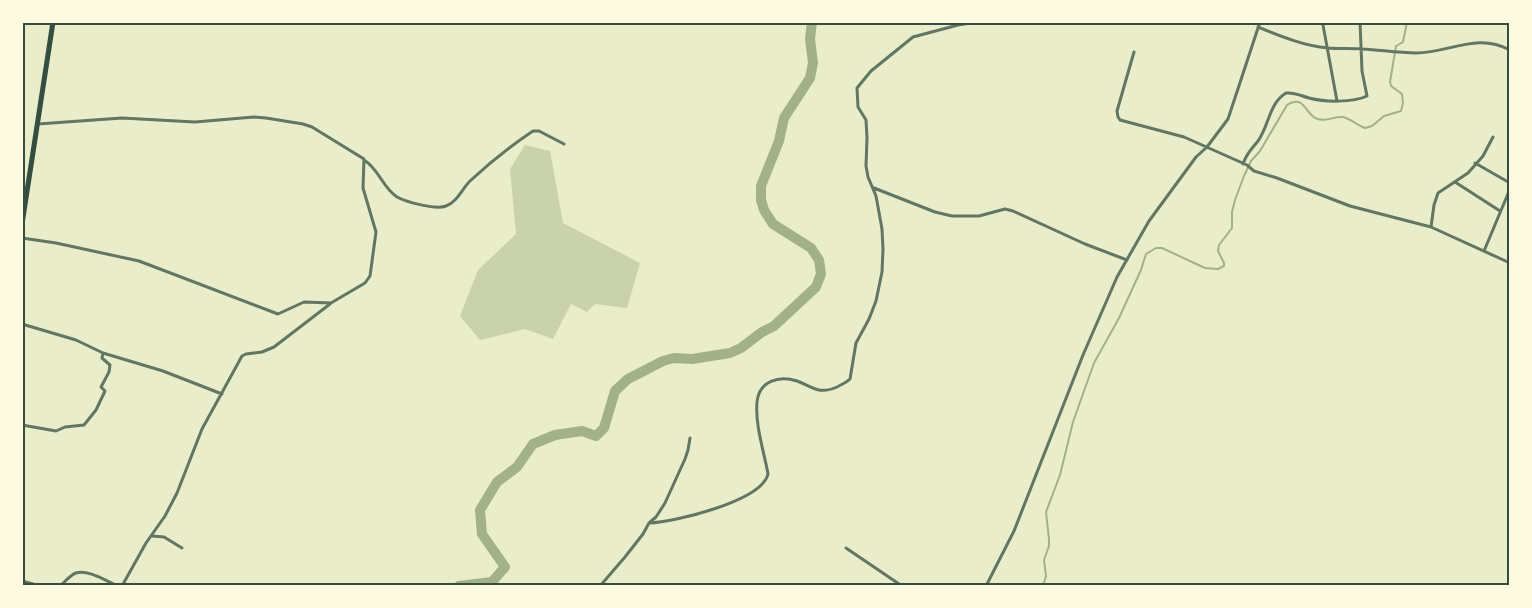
<svg xmlns="http://www.w3.org/2000/svg" width="1532" height="608" font-family="Ubuntu,sans-serif">
<style>
.green{fill:#cad2ad}
.lines{fill:none;stroke-linecap:round;stroke-linejoin:round}
.stream{stroke:#a3b18a;stroke-width:2}
.river{stroke:#a3b18a;stroke-width:10}
.minor{stroke:#617663;stroke-width:3}
.trunk{stroke:#344e41;stroke-width:5}
.neatline{fill:none;stroke:#344e41;stroke-width:2}
</style>
<rect width="100%" height="100%" fill="#e9edc9"/>
<path class="green" d="M525,145L550,151L563,223L640,263L627,308L595,304L587,312L571,304L553,339L525,329L480,340L460,316L478,270L516,234L510,169Z"/>
<g class="lines">
<path class="stream" d="M1043,586L1046,576L1044,560L1049,546V539L1046,512L1060,475L1073,422L1094,363L1119,318L1141,270L1146,254L1156,248H1162L1205,268L1218,269L1224,266V263L1218,251L1219,245L1232,228V212L1235,200L1244,176L1251,161L1260,151L1287,105C1304,95 1304,111 1315,118C1326,123 1333,116 1343,117C1351,119 1357,125 1365,128L1372,126L1384,116L1401,111L1403,103L1402,94L1391,86L1390,82L1396,46L1403,42L1407,22"/>
<path class="river" d="M459,586L492,582L505,567L482,534L480,510L497,482L517,467L533,444L555,435L582,431L596,436L604,428L615,391L628,379L663,361L674,358L692,359L730,353L741,348L762,332L774,326L816,287L821,274L819,260L811,248L773,224L764,210L761,200V186L779,141L784,118L810,78L813,63L810,39L812,22"/>
<path class="minor" d="M1321,22L1323,25L1337,101
M1258,27C1280,36 1304,46 1328,48C1339,49 1351,48 1363,49C1381,50 1398,53 1416,53C1450,53 1476,32 1510,50
M1134,52L1117,111L1118,117L1120,120L1184,137L1247,165L1254,171L1277,178L1350,206L1431,227L1510,263
M364,160C379,169 382,187 397,197C406,202 436,210 446,206C457,202 462,189 470,181C488,164 512,145 533,131H539L564,144
M1475,163L1510,183
M1243,164C1247,152 1251,150 1258,141C1269,126 1269,103 1286,93C1295,92 1301,96 1309,98C1324,102 1353,103 1367,96L1362,71L1360,22
M1455,182L1500,211
M874,188L935,212L952,216H979L1005,209L1013,211L1085,244L1127,260
M1431,227L1434,205L1438,193L1468,173L1483,156L1493,137
M22,238L56,243L139,261L278,314L304,302L331,303L365,283L370,276L376,232L363,188L364,159L312,127L303,124L266,118L254,117L195,122L122,118L38,124
M1484,251L1510,189
M22,324L76,340L103,353L163,371L222,394
M22,425L56,431L65,427L84,425L96,410L105,391L101,387L109,372L110,365L102,358L103,353
M649,523C675,522 762,501 768,474C764,451 755,426 757,402C759,381 779,375 797,381C813,387 819,395 837,387C842,384 846,383 850,379L856,343L869,319L876,301L882,272L883,249L882,229L876,196L868,177L866,166L867,138L866,120L858,107L857,88L871,71L913,37L958,25L977,22
M152,536L164,537L182,548
M846,548L902,586
M22,581L40,586
M60,586C65,582 70,575 76,573C88,569 106,581 118,586
M122,586L146,543L165,516L177,493L202,429L242,356L246,354L262,352L274,347L330,304
M600,586L625,557L643,534L649,523L656,517L665,503L685,459L688,450L690,438
M986,586L1014,531L1083,355L1117,277L1149,221L1196,157L1207,147L1228,119L1260,22"/>
<path class="trunk" d="M22,224L53,22"/>
</g>
<rect width="1532" height="608" fill="none" stroke="#fefae0" stroke-width="48"/>
<rect x="24" y="24" width="1484" height="560" class="neatline"/>
</svg>
